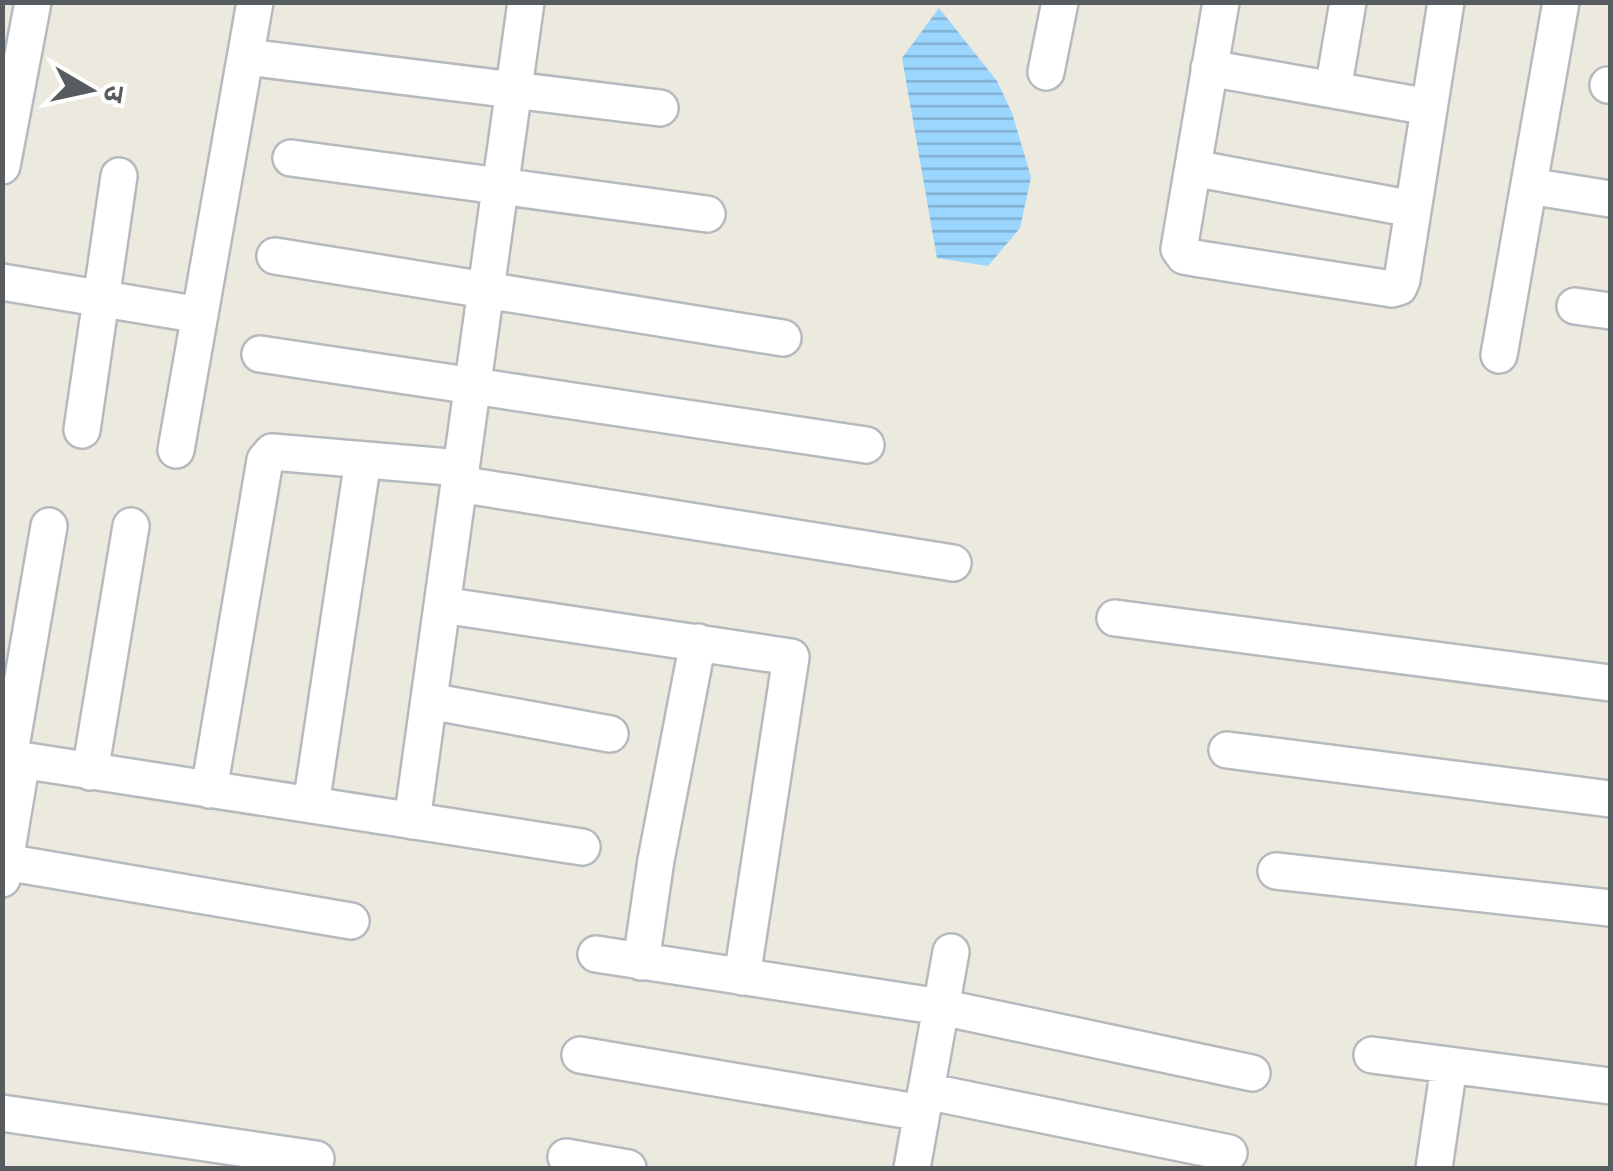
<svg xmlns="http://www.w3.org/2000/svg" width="1613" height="1171" font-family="Commissioner,'Noto Sans Devanagari',sans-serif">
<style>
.water{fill:url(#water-rules)}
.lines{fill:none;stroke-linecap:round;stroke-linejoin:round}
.street-casing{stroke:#b6babf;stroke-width:40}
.street{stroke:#fff;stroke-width:35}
</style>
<defs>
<pattern id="water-rules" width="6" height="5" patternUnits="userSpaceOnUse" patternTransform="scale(2.5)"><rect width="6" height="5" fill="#9bd6ff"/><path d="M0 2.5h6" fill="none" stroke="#81b1d2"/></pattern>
</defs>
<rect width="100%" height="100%" fill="#ece9de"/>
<path class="water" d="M939,8L997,81L1012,113L1031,177L1020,228L988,266L937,258L902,58Z"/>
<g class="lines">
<defs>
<path id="street" d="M1221,2L1179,249L1184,256L1200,259L1392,289L1399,287L1402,280L1446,2
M246,57L660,108
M1209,68L1429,107
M1046,72L1060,2
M1608,85H1610
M1333,90L1348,2
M291,158L707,214
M2,166L33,2
M1193,168L1413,209
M1529,186L1610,199
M275,256L783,338
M2,282L200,315
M1575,306L1610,311
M260,354L866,445
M1499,355L1561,2
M82,430L119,176
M176,450L255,2
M459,484L953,563
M442,605L791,657L742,977
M1115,618L1610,683
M429,701L610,734
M1227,750L1610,799
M2,757L582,847
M9,758L49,526
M90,772L131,526
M209,790L265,460L272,452L461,468
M311,805L363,460
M412,821L526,2
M5,862L351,921
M1276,871L1610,908
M2,879L22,760
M596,954L941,1007L1252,1073
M641,962L656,860L698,642
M580,1055L922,1113
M1372,1055L1610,1086
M926,1091L1229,1153
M2,1113L316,1159
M566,1157L628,1168
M912,1168L951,952
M1434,1168L1449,1066"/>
</defs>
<use href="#street" class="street-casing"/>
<use href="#street" class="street"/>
</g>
<rect width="1613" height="1171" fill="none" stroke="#575c61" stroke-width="10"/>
<g transform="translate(90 90) rotate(99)" stroke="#ffffff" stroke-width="8" paint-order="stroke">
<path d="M0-8L18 38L0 25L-18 38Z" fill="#575c61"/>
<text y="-15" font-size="28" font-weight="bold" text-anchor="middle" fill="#575c61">उ</text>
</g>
</svg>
